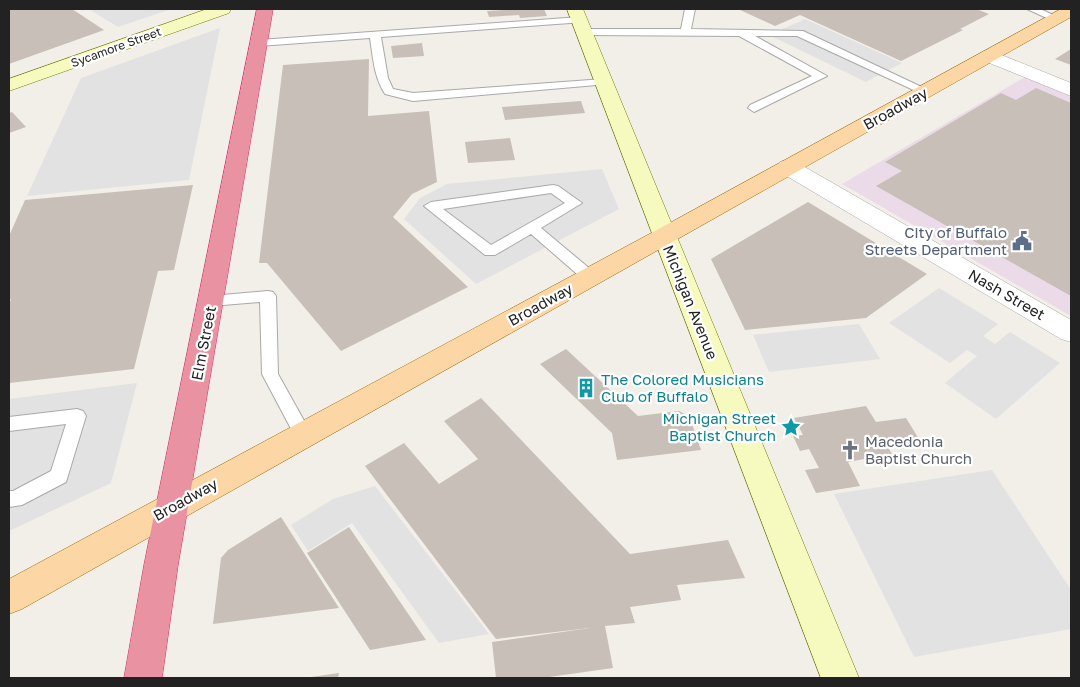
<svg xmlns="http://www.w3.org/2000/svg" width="1080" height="687" font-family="'Golos Text',sans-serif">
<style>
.industrial{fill:#ebdbe8}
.parking{fill:#e2e2e2}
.building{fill:#c7bfb8}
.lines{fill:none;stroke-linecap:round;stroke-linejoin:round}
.lane-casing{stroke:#a9a9a9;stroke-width:2}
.street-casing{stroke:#a9a9a9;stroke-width:1}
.secondary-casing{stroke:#707d05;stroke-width:1}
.primary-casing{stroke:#a06b00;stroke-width:1}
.highway-casing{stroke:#dc2a67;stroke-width:1}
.lane{fill:#fff;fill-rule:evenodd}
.street{fill:#fff;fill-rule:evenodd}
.secondary{fill:#f7fabf;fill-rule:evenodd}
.primary{fill:#fcd6a4;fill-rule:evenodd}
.highway{fill:#e892a2;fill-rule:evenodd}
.labels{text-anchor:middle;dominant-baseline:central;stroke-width:4.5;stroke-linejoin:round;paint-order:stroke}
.far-street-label{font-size:12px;fill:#222;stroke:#fff}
.street-label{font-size:15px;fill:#222;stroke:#fff}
.service-label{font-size:15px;fill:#4e5e75;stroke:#fff;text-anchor:end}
.culture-label{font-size:15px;fill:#0d838f;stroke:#fff;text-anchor:start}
.worship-label{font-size:15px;fill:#5b616d;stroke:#fff;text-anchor:start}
</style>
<rect width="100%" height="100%" fill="#f2efe9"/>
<path class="industrial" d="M1025,77L1071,96V316L842,184Z"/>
<path class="parking" d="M89,9H171L118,27Z
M805,19L902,63L866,82L769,35Z
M220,28L189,180L27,196L81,78Z
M602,169L619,209L476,284L404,219L420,198L447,184Z
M939,288L998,324L983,336L995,344L1010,332L1060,363L996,419L945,383L977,356L967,350L950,363L889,323Z
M859,324L880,359L769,372L753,335Z
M137,383L111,483L9,531V399Z
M992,470L1071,590V629L914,657L834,494Z
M375,486L489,634L439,643L352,523L308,551L291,525L333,499Z"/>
<path class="building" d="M9,9H72L104,30L9,64Z
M524,9H544L547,16L520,18L519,15L489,17L487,11Z
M738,9H976L989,14L960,29L963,30L901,61L800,15L775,26Z
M422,43L424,56L393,58L391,46Z
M1071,49V65L1055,59Z
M369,59L368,116L429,111L437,182L412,194L393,217L468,287L341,351L267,263H259L283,65Z
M1036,88L1071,103V296L876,186L902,171L885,162L1001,93L1016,100Z
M581,101L585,113L505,120L502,107Z
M12,112L26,127L9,133V113Z
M510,138L515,160L468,163L465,142Z
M193,185L174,270L158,271L134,369L9,383V305L11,299H9V236L25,200Z
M808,202L927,274L866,318L745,330L711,259Z
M566,349L638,416L679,411L689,416L701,450L617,460L612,433L540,364Z
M481,398L630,554L728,540L745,578L677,585L681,600L630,607L635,623L605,626L613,668L542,678H496L492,642L590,628L496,639L365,466L404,443L439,484L478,459L444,421Z
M866,406L876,422L906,418L919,439L886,444L892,454L848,462L860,486L816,493L805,470L819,468L809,449L800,451L793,436L803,435L794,418Z
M281,517L339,608L213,624L221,558L228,550Z
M349,527L426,640L370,650L307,553Z
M339,673L338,678H311V677Z"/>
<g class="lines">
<defs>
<path id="lane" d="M685,9H695L691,29L803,31L930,91L924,94L920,93L797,36H755L827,76L754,112L748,108L750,105L812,76L739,36L584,35L579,32L584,29H681Z
M1027,9H1040L1060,18L1055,21L1051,20Z
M580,17L584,18L585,20L584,22L381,37L388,78L393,89L413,93L604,79L610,82L608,84L413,101L385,94C374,77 373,58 370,38L259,46L254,43L259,40Z
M553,185L558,186L582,203L541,228L595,273L598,277L595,281H585L531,234L495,255H485L424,206L431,202ZM551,193L565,203L491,245L443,209Z
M268,291L273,292L276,296L278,374L312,435L309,440L303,442L297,440L262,374L260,302L211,306L206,305L203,301L206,297L211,296Z
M77,409L83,411L86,416L66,482L22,505L9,507V491H13L51,471L66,424L9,431V417Z"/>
<path id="street" d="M989,50L1071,83V96L982,60L980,56L982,52Z
M788,160L796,162L1071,320V342L1061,339L780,172L777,167L780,162Z"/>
<path id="secondary" d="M207,9H231L229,13L9,91V79Z
M567,9H583L859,678H821Z"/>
<path id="primary" d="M1061,9H1071V17L22,609L9,614V579L655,231Z"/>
<path id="highway" d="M257,9H273L178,565L162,678H124L144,565Z"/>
</defs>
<use href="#lane" class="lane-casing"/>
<use href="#street" class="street-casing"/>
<use href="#secondary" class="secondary-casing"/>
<use href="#primary" class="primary-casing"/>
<use href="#highway" class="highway-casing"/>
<use href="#lane" class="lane"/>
<use href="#street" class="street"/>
<use href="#secondary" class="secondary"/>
<use href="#primary" class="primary"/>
<use href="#highway" class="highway"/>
</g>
<defs>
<symbol id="civic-bare" viewBox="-9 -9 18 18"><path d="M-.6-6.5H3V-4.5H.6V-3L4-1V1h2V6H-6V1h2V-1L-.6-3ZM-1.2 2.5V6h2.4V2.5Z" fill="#5c6f8a" stroke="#fff" stroke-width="2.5" paint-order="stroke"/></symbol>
<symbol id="building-bare" viewBox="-9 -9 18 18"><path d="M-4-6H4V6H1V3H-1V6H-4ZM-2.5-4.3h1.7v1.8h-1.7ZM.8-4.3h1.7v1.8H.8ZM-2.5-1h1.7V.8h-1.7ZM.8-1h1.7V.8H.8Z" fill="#0f9aa8" stroke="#fff" stroke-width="2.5" paint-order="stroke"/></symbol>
<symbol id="sight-bare" viewBox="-9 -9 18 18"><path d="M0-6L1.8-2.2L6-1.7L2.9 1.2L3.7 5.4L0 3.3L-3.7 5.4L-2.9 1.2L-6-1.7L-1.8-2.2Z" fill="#0f9aa8" stroke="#fff" stroke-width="2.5" paint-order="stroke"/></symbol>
<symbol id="church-bare" viewBox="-9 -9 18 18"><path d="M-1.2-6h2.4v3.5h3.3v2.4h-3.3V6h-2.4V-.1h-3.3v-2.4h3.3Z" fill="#6b7280" stroke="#fff" stroke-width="2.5" paint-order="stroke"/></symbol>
</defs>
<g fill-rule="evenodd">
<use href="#civic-bare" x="1008" y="227" width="28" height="28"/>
<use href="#building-bare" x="572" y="374" width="28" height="28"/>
<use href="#sight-bare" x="777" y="413" width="28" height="28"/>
<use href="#church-bare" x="836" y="436" width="28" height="28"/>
</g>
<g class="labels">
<g class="far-street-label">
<text transform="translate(116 47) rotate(-20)">Sycamore Street</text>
</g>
<g class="street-label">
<text transform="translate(895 108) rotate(-29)">Broadway</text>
<text transform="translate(1007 294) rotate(30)">Nash Street</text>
<text transform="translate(691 302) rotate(68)">Michigan Avenue</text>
<text transform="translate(540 304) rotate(-29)">Broadway</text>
<text transform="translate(203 343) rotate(-79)">Elm Street</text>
<text transform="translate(185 499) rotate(-29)">Broadway</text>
</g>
<g class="service-label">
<text x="1007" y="232">City of Buffalo<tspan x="1007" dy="17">Streets Department</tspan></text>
</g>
<g class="culture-label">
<text x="601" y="379">The Colored Musicians<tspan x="601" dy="17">Club of Buffalo</tspan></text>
<text x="776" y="418" text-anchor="end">Michigan Street<tspan x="776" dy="17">Baptist Church</tspan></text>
</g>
<g class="worship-label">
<text x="865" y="441">Macedonia<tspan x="865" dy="17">Baptist Church</tspan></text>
</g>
</g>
<rect width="1080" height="687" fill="none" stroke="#222222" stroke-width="20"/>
</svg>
